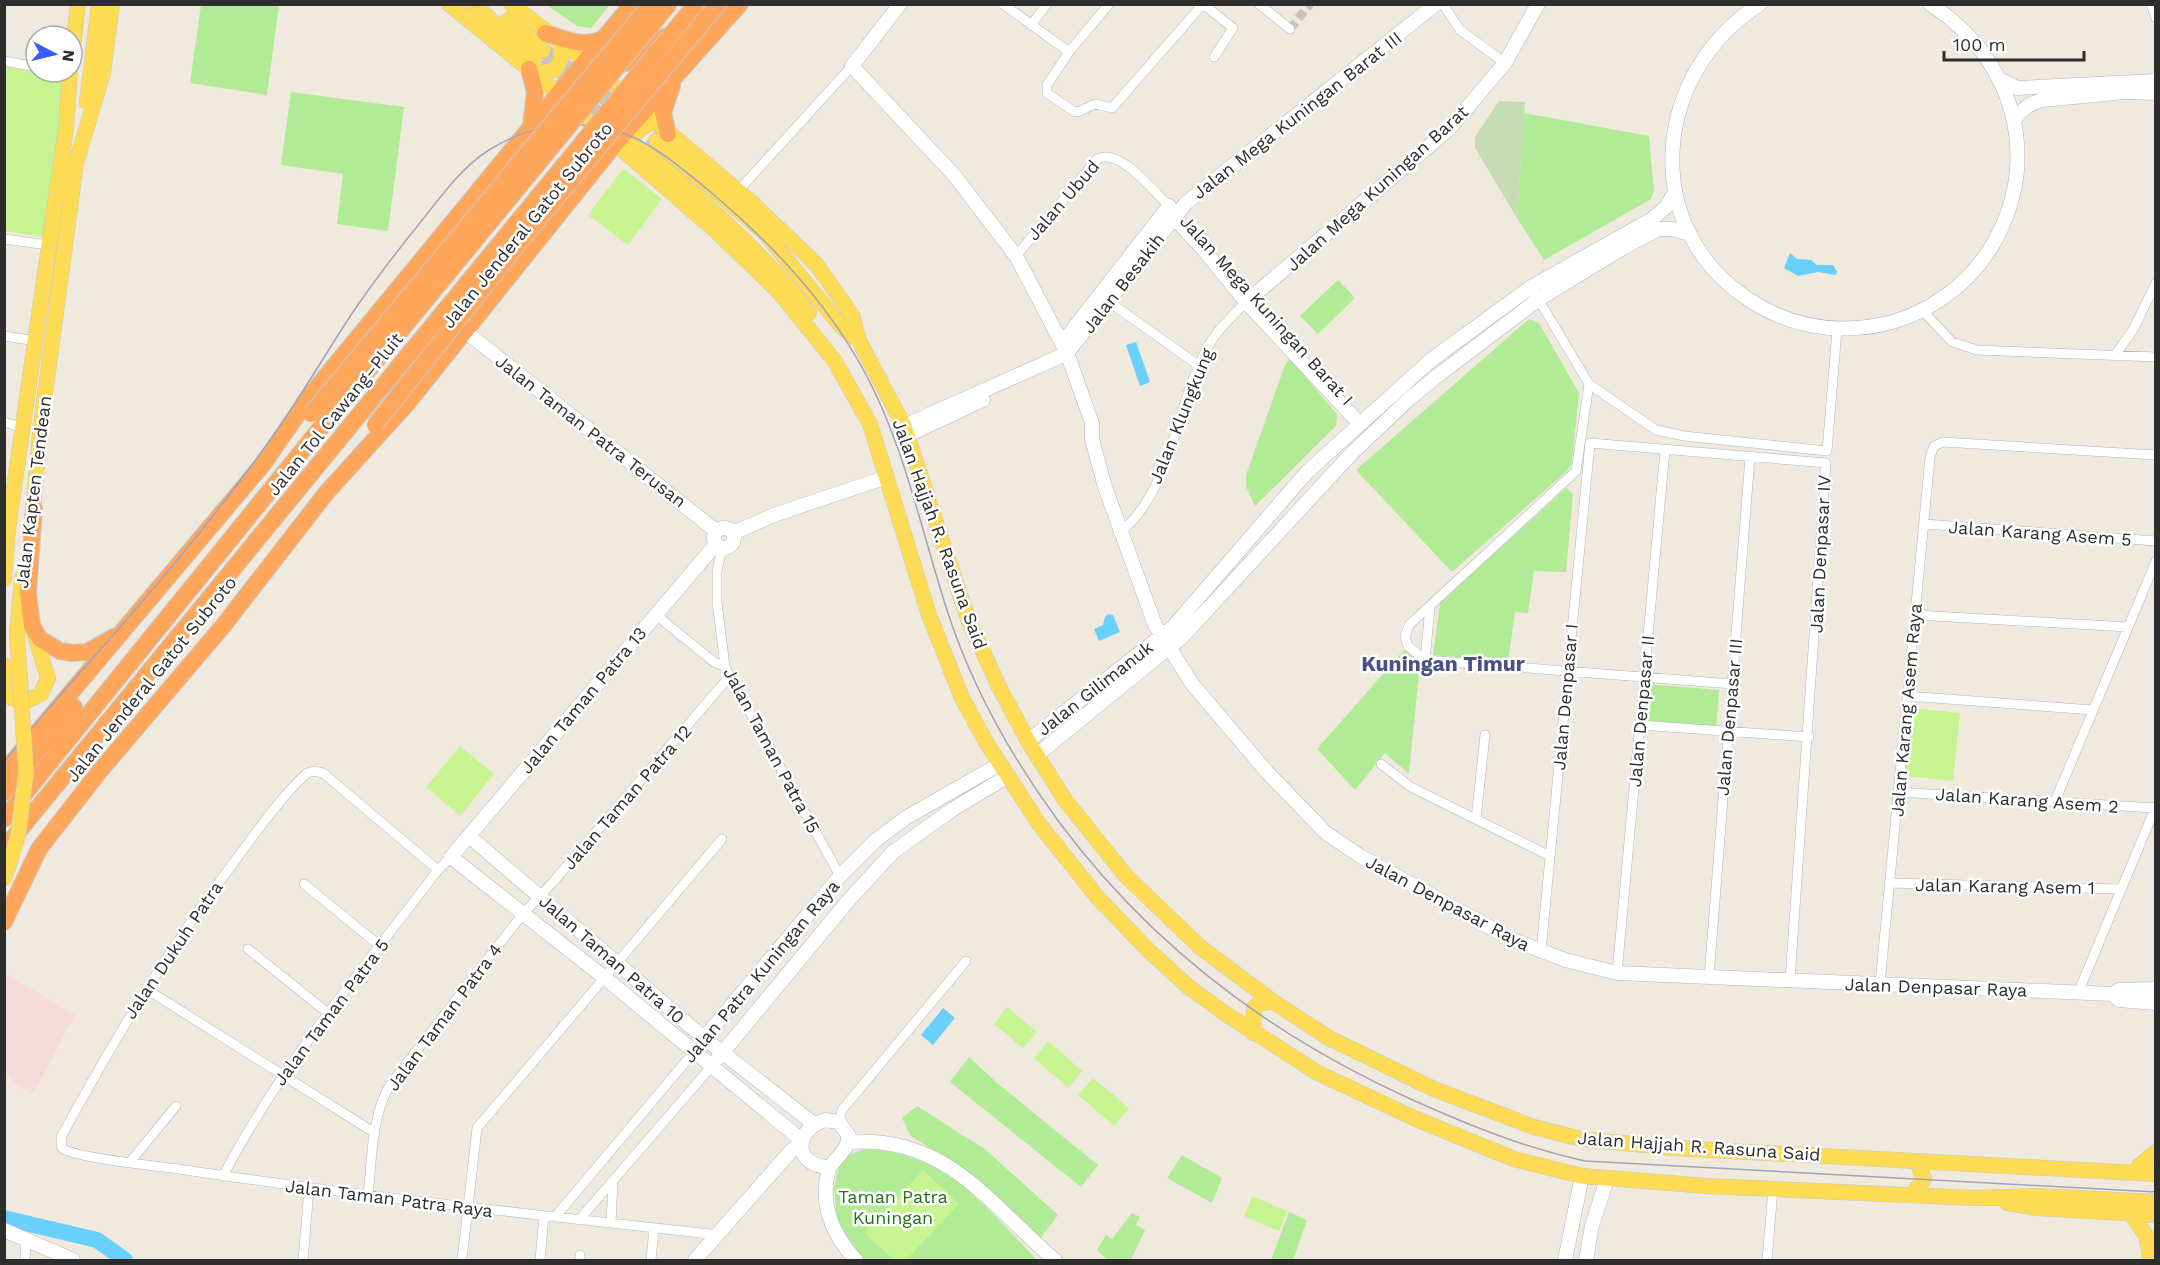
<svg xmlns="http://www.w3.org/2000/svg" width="2160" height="1265" font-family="'Work Sans',sans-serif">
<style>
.medical{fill:#f6dbdc}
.green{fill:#b1eb96}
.cemetery{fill:#c6dbb4}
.pitch{fill:#c7f391}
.water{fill:#68d0fb}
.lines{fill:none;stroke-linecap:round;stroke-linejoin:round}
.river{stroke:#68d0fb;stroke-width:16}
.street-tunnel{stroke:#c9c3bb;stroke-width:9;stroke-dasharray:9 4.5;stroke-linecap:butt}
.primary-tunnel{stroke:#c9c3bb;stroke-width:15;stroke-dasharray:15 8;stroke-linecap:butt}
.street-casing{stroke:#b2b4c2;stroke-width:10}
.secondary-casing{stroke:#b2b4c2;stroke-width:15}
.primary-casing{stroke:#c8c8c8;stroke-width:16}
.highway-casing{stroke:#c8c8c8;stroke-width:18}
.street{stroke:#fff;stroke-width:9}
.secondary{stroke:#fff;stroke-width:14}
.primary{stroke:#fedb54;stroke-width:15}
.highway{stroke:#ffa65a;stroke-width:16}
.tram{stroke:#a0a3b9;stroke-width:1.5}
.primary-bridge-casing{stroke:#c8c8c8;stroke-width:16;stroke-linecap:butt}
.highway-bridge-casing{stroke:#c8c8c8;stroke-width:18;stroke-linecap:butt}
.primary-bridge{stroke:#fedb54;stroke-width:15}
.highway-bridge{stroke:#ffa65a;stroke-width:16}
.labels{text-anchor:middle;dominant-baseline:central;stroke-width:5;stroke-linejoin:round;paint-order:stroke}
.street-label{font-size:18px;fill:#2d2d2d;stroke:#fff}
.park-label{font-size:18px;fill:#257314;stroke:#fff}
.quarter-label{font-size:21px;font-weight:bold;fill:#485183;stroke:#fff}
</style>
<rect width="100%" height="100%" fill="#f0e9de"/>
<path class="medical" d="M5,973L75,1015L33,1094L9,1081L12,1076L5,1073Z"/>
<path class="green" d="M201,5H279L267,95L190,83Z
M547,5H610L591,28L577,26Z
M291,92L404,107L388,231L337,224L343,174L281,165Z
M1524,113L1649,136L1654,191L1651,199L1544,260L1517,218Z
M1338,280L1355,298L1318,334L1300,316Z
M1529,319L1539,323L1579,393L1572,462L1568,470L1452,572L1356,470Z
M1290,359L1337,414L1336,426L1255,506L1246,486V475L1285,365Z
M1566,488L1573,494L1566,572L1534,571L1528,613L1515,612L1508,662L1433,655L1440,603Z
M1404,650L1420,663L1409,774L1385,753L1355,790L1317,749Z
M1648,684L1719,690L1716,729L1645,724Z
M969,1057L997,1083L1098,1165L1081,1187L950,1082Z
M917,1106L986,1150L1058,1215L1039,1240L977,1178L911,1136L902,1118Z
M866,1149C947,1153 985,1206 1037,1260H864L837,1221L834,1188L839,1167L850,1154Z
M1182,1155L1222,1178L1212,1203L1167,1178Z
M1289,1212L1307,1220L1293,1260H1271Z
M1132,1213L1140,1217L1136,1225L1145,1230L1131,1260H1107L1097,1250L1106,1235L1112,1239Z"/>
<path class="cemetery" d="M1499,101L1525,102L1517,218L1475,148V137Z"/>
<path class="pitch" d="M4,61L36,66V72H67L44,237L5,231Z
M623,169L662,199L628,245L588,215Z
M1912,708L1960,713L1953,781L1905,776Z
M460,746L494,774L460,816L426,787Z
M1007,1007L1037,1032L1023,1048L994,1024Z
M1048,1041L1082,1071L1068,1088L1034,1058Z
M1093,1078L1129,1108L1114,1126L1078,1095Z
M923,1170L959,1204L906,1260H894L864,1233Z
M1252,1196L1287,1211L1279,1231L1244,1216Z"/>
<path class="water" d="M1790,253L1797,259L1811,260L1817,265H1833L1837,272L1835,275L1818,272L1798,276L1784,268Z
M1136,342L1150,382L1140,386L1126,345Z
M1108,614L1113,615L1120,632L1099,641L1094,629L1103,625L1105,617Z
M943,1008L955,1018L933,1045L921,1035Z"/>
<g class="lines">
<path class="river" d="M4,1218L97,1240L125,1260"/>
<path class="street-tunnel" d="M1290,29L1310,4"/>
<path class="primary-tunnel" d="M543,50L591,86L656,141
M539,65L611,124"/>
<defs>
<path id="street" d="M1003,4L1069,52L1109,4
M1203,4L1233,28L1214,57
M1259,4L1290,29
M1443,4L1460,30L1505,63
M2151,4L2156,18
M1031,25L1047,4
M1069,52L1047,85V93L1073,111L1078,112L1095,104L1112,108L1203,4
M4,61L36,67
M738,191L852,66
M4,239L48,245
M1016,256L1097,159C1120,147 1153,191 1169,206
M1531,287L1589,384L1656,430L1684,436L1827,451L1837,330
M1105,299L1198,365
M1923,311L1952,342L1977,350L2156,357
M4,336L36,341
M2115,355L2133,330L2156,283
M4,422L24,428
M1924,524L2156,541
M1119,533C1171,493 1176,407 1205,352C1215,332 1230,318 1246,302
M722,548L717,571V602L725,667L840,876
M656,615L714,662L725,667
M1915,615L2128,627
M1425,660L1408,646L1405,637L1409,625L1576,471L1589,384
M1425,660L1732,684
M1425,660L1430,607
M1907,696L2093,710
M1640,725L1809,737
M1381,764L1411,787L1550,856
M1898,792L2155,808
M2055,801L2156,561
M1476,819L1485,735
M438,870L323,773L314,771L307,773C280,798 259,829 237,858C170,946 114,1040 61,1137L62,1148C75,1158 157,1166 178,1169C358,1196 538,1215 719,1235
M1890,883L2121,889
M304,884L380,946
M248,949L329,1014
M1541,951L1590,443L1826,463L1790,980
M1617,973L1665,450
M1709,977L1750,457
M1880,984L1930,457L1934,446L1943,442L2156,455
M146,989L375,1133
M2078,993L2156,806
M839,1122L842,1110L966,961
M130,1162L176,1106
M223,1176C281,1065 362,970 438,870L451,857
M368,1196C372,1161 371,1116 390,1085L522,915L553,882L729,677
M555,1217L693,1053
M579,1220L711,1067
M611,1223L613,1181
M25,1260L26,1239
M303,1260L309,1189
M462,1260L477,1128L722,839
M540,1260L544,1216
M580,1260V1255
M651,1260L654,1228
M1767,1260L1773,1189"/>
<path id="secondary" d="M900,4L852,66L954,175L1016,256L1067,353L1092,423V439L1105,487L1155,625L1193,685L1267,772L1326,833L1360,856L1511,939L1565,960L1617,973L2112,994L2119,990L2156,989
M1760,4C1653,72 1638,226 1748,299C1781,321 1816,331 1856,328C1888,326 1915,317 1941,299C1985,270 2012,222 2017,170C2022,101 1987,41 1930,4
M2001,80L2017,88L2156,81
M2014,120C2023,109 2029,103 2043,100L2125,92L2156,93
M1169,206L1174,218L1204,250L1246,302L1359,423
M1246,302L1449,129L1505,63L1538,4
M465,331L716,531
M1063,342L1169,206
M1067,353L1186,203L1436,4
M904,426L1061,356
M908,435L983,400
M714 538a10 10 0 1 1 20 0a10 10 0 1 1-20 0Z
M733,533L774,515L887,477
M716,544L451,857L605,978L800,1139
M1028,741L1173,627L1307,472L1431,360L1531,287L1652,219L1666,207L1675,192
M1037,755L1182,637L1352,453L1409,399L1441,373L1539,299L1621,249L1658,229H1672L1690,234
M469,836L704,1038L814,1124
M2112,994L2119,1000L2156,1003
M700,1043L840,876L876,840L907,817L1000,764
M718,1058L848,901L893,852L953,809L1008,776
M825,1120L839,1122L849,1136L846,1147L830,1167C795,1167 791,1131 825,1120Z
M848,1142C946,1134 990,1205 1055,1260
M830,1167C818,1201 832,1235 856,1260
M4,1230L73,1260
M695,1260L791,1151L800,1144
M1565,1260L1582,1176
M1586,1260L1592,1226L1607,1179"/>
<path id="primary" d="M449,4L535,74L717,232L778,291L834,360L870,424L929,615L962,698L986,742L1039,824L1099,899L1149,951L1190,988L1226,1014L1318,1073L1416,1119L1514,1159L1582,1176L1707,1186L1975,1198L2037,1196L2156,1202
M474,4L534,61
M511,4L585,61L751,202L816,264L852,315L859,341L904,426L968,619L999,687L1028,741L1065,800L1126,876L1200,947L1272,1001L1329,1038L1434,1089L1534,1127L1581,1139L1675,1148L2156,1174
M508,20L543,50
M72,54L78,4
M535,74L555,70L560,61L562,45
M87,102L99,4
M656,141L764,232L841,326L859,341
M643,151C702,200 763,252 809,313
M628,155C632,139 637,125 655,123
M32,519L41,424L76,163L103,73L112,4
M4,579L8,529L66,128L70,72
M17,634L22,578
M4,665L12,698L24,702L41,694L48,678L33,629
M1253,1033L1254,1008L1258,1004L1272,1001
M2139,1166L2156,1152
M1912,1195L1924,1179L1917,1162
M2007,1203L2037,1208L2156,1215
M2131,1214L2147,1237L2150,1260"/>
<path id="highway" d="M545,33C565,39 583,48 603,39
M627,63L649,43L676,32
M529,69L535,92L531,125
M668,134L663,113L672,86
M34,508L28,593L32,626L40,639L60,651L72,653L87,652L116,636
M4,772L264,463L313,392L632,4
M4,792L74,707
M4,819L319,430
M4,849L337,442
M4,922L39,849L99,772L223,626L327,492L405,406L615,144L740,4"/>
</defs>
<use href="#street" class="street-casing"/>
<use href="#secondary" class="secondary-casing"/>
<use href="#primary" class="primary-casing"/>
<use href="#highway" class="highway-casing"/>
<use href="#street" class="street"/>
<use href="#secondary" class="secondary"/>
<use href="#primary" class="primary"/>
<use href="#highway" class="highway"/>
<path class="tram" d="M4,762C41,715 82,671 122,625C172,568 221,508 265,447C296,405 322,359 351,315C373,282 398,250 423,219C443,194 462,167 489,150C527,126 574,118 617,131C652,142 680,167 707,189C769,241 825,299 864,371C904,444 921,530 947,610C971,685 1012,758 1059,822C1152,947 1274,1038 1415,1101C1471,1126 1525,1148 1585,1161L2156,1192"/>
<defs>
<path id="primary-bridge" d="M4,879L18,836L26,772L17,634"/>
<path id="highway-bridge" d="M311,414L651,4
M375,425L518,244L718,4
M319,430L669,4
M337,442L696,4"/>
</defs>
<use href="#primary-bridge" class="primary-bridge-casing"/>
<use href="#highway-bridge" class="highway-bridge-casing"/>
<use href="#primary-bridge" class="primary-bridge"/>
<use href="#highway-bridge" class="highway-bridge"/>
</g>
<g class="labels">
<g class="street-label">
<text transform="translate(1297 115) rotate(-38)">Jalan Mega Kuningan Barat III</text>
<text transform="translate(1377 188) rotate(-42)">Jalan Mega Kuningan Barat</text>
<text transform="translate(1063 200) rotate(-49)">Jalan Ubud</text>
<text transform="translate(527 225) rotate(-51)">Jalan Jenderal Gatot Subroto</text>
<text transform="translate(1123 283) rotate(-52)">Jalan Besakih</text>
<text transform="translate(1267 310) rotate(48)">Jalan Mega Kuningan Barat I</text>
<text transform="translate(335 414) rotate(-51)">Jalan Tol Cawang–Pluit</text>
<text transform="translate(1181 416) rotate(-68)">Jalan Klungkung</text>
<text transform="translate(591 431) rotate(38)">Jalan Taman Patra Terusan</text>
<text transform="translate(33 492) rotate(-83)">Jalan Kapten Tendean</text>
<text transform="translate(2040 533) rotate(4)">Jalan Karang Asem 5</text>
<text transform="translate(940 534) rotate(70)">Jalan Hajjah R. Rasuna Said</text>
<text transform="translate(1820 554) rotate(-87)">Jalan Denpasar IV</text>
<text transform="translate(151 679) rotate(-51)">Jalan Jenderal Gatot Subroto</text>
<text transform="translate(1095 688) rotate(-38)">Jalan Gilimanuk</text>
<text transform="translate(1565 697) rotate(-85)">Jalan Denpasar I</text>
<text transform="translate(583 700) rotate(-50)">Jalan Taman Patra 13</text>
<text transform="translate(1906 710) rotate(-85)">Jalan Karang Asem Raya</text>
<text transform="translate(1641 711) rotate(-85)">Jalan Denpasar II</text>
<text transform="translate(1729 717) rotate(-85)">Jalan Denpasar III</text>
<text transform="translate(772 750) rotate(62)">Jalan Taman Patra 15</text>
<text transform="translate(627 797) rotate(-49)">Jalan Taman Patra 12</text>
<text transform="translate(2027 800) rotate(4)">Jalan Karang Asem 2</text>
<text transform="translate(2005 886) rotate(1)">Jalan Karang Asem 1</text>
<text transform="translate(1448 903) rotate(28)">Jalan Denpasar Raya</text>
<text transform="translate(173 950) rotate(-56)">Jalan Dukuh Patra</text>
<text transform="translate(612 959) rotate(41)">Jalan Taman Patra 10</text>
<text transform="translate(761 971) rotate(-50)">Jalan Patra Kuningan Raya</text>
<text transform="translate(1936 987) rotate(2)">Jalan Denpasar Raya</text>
<text transform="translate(331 1012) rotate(-53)">Jalan Taman Patra 5</text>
<text transform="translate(444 1017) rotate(-53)">Jalan Taman Patra 4</text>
<text transform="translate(1699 1146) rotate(4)">Jalan Hajjah R. Rasuna Said</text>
<text transform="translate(389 1198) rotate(7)">Jalan Taman Patra Raya</text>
</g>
<g class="park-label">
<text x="893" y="1196">Taman Patra<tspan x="893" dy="21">Kuningan</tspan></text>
</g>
<g class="quarter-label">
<text x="1443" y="663">Kuningan Timur</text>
</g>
</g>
<rect width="2160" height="1265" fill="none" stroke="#2d2d2d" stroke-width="12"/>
<g transform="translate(54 54) rotate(97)"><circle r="28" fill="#ffffff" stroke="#ababab" stroke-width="1.5"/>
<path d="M0-4.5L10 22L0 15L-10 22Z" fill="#3c5bff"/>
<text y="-9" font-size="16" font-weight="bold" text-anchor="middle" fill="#2d2d2d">N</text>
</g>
<path d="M1944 51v9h140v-9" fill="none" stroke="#2d2d2d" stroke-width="3"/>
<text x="1953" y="51" font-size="18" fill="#2d2d2d" stroke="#ffffff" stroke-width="4.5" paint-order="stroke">100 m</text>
</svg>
